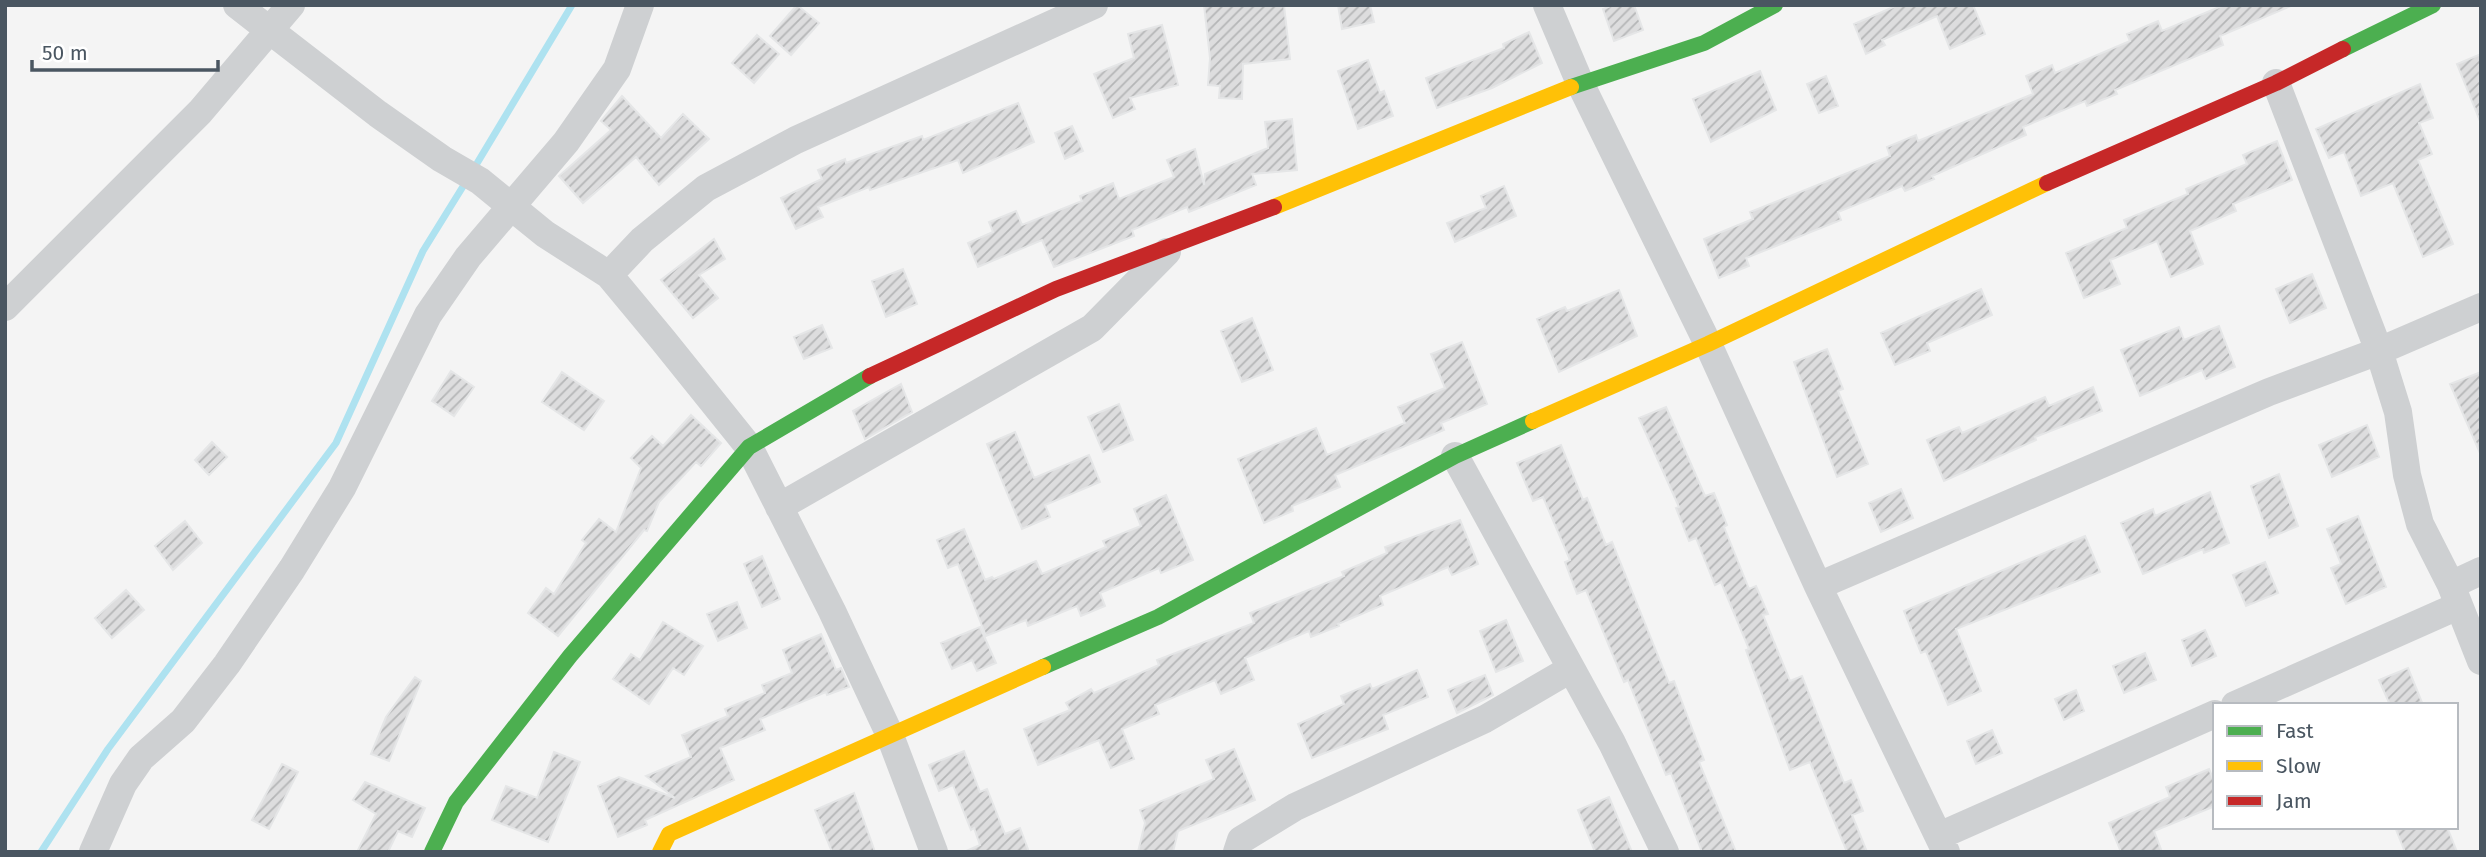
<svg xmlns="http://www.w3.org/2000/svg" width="2486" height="857" font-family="'Fira Sans',sans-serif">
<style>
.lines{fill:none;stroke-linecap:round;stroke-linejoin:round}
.stream{stroke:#aee2f0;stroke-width:7}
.building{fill:url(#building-hatch);stroke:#e5e6e7;stroke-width:2}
.street{stroke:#ced0d2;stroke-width:28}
.fast{stroke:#4caf50;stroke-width:16}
.slow{stroke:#ffc107;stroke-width:16}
.jam{stroke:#c62828;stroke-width:16}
</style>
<defs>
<pattern id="building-hatch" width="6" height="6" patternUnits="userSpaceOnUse" patternTransform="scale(1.75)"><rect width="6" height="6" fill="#ddddde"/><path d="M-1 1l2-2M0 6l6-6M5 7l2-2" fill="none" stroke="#b5b6b7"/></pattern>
</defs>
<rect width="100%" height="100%" fill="#f4f4f4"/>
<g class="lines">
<path class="stream" d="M473,170L572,5
M41,852L108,749L336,443L423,251L467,180"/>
</g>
<path class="building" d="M797,5L819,23L791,55L770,36Z
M1204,5H1284L1290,59L1243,64L1242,99L1219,98L1220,86L1208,85L1210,58Z
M1338,5H1370L1374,22L1342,29Z
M1613,5H1634L1643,30L1614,41L1603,9Z
M1898,5H1973L1985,34L1950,49L1937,16L1882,40L1885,45L1866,54L1854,24Z
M2224,5H2293L2220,36L2223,45L2115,90L2117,94L2087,106L2085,101L2023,127L2026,135L1932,176L1934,179L1905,191L1902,186L1838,212L1841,220L1746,258L1749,266L1719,278L1704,239L1753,219L1750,212L1890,156L1887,147L1916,135L1918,141L2033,94L2026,76L2052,65L2055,73L2130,41L2127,34L2158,21L2162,31Z
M1162,25L1178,85L1130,98L1135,109L1113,118L1094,74L1134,58L1128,34Z
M1529,32L1542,63L1492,88L1437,108L1426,78L1504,48L1503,44Z
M757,35L779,54L754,83L732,63Z
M2481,54V121H2480L2457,64Z
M1368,60L1380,93L1384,91L1393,116L1358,129L1338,71Z
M1760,71L1776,110L1711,142L1693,99Z
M1826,76L1838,106L1819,113L1807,84Z
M2420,84L2433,118L2419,123L2432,154L2418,160L2453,244L2423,257L2393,183L2361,196L2344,152L2329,158L2316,129Z
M622,96L661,138L683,114L709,139L659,185L636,157L583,203L559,176L611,130L601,121Z
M1018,103L1034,142L963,173L958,160L870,190L869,187L818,207L823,217L796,229L781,198L822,179L818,170L845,159L846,163L922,136L923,140Z
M1292,119L1297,170L1252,174L1256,185L1189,212L1187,207L1132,230L1134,236L1054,267L1042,240L978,267L968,243L993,232L989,222L1016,211L1022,225L1082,201L1080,196L1113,183L1119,199L1174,177L1167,160L1195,149L1204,185L1205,174L1268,148L1265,122Z
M1072,126L1083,151L1065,159L1055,133Z
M2277,141L2292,180L2233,204L2236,211L2190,231L2203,264L2171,277L2157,241L2110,260L2120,284L2084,298L2066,253L2127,228L2124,220L2188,194L2186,189L2247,164L2243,155Z
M1504,186L1516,216L1455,242L1447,223L1486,208L1481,196Z
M714,239L725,259L699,275L718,298L693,318L661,280Z
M903,269L917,304L886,317L872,281Z
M2312,274L2326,308L2290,323L2276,289Z
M1981,289L1992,315L1927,343L1930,351L1895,365L1881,333Z
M1619,290L1637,336L1559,372L1537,319L1565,307L1567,311Z
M1252,318L1273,370L1242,382L1221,331Z
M822,325L832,348L804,359L794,337Z
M2219,326L2235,367L2206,379L2202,370L2140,396L2121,350L2179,327L2184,340Z
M1462,342L1487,404L1441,423L1444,430L1335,475L1340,487L1292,506L1293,511L1264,523L1238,459L1316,428L1327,455L1405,423L1398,407L1445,388L1431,354Z
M1827,349L1843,389L1838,391L1868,464L1837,477L1794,362Z
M451,371L474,387L454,416L432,401Z
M562,372L604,401L584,430L542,402Z
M2481,372V453H2480L2450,384Z
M901,384L912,412L865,439L853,411Z
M2093,387L2102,411L2035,437L2036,440L1944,481L1927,440L1959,427L1962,433L2045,397L2049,406Z
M1119,404L1133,440L1103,452L1088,417Z
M1666,407L1705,496L1714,493L1727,525L1724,527L1749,589L1756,586L1768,614L1763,615L1790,681L1802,676L1844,783L1851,780L1863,811L1852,815L1867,852H1847L1810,762L1790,770L1746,650L1749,649L1721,582L1715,585L1696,538L1689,541L1676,508L1679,507L1639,418Z
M691,415L721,443L701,466L696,462L659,502L647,531L644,530L558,636L528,613L546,588L554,594L586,543L582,540L599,519L616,532L641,468L631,458L652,436L663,446Z
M2367,425L2379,457L2332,477L2319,445Z
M1015,432L1034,478L1089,455L1100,482L1045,505L1050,517L1022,529L987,444Z
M212,442L227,457L209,475L195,460Z
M1561,445L1583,500L1587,498L1606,545L1612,542L1669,683L1674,681L1704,760L1699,762L1736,852H1702L1671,773L1666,775L1628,680L1624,682L1586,590L1577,594L1565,562L1570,560L1543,497L1533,501L1517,463Z
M2279,474L2298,526L2269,538L2251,486Z
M1901,489L1913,518L1881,532L1869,503Z
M2210,492L2229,543L2204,553L2203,549L2143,574L2121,523L2153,509L2155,516Z
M1166,495L1193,560L1161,573L1159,568L1100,593L1105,606L1081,616L1077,606L1028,626L1026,620L986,636L958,564L948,568L937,540L964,529L985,580L992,577L994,579L1036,561L1042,574L1106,547L1103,541L1141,526L1134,509Z
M2358,516L2386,587L2346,604L2331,568L2341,564L2327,529Z
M1460,520L1478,564L1452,575L1448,567L1380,596L1383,605L1338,624L1339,626L1311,637L1309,631L1245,658L1254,680L1221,694L1215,680L1155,705L1159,714L1122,729L1134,759L1111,768L1099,740L1038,765L1024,729L1070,710L1066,703L1091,689L1094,693L1159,665L1157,660L1254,623L1250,613L1344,576L1342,572L1387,553L1385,547Z
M185,521L202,543L173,570L155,546Z
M2085,536L2100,572L1956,629L1981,691L1948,705L1926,651L1921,653L1904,611Z
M762,556L780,599L762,607L744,564Z
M2265,562L2278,593L2246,606L2233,575Z
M126,590L144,610L112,638L95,618Z
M737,602L747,628L718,641L707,614Z
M1506,620L1523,661L1496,672L1480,631Z
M663,622L703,646L684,675L673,668L649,704L613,679L631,654L640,660Z
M980,627L996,663L977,671L972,660L952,669L941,643Z
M2205,630L2216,656L2192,666L2182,640Z
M821,634L836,670L841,668L849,687L827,695L826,692L760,719L765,730L720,748L734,780L645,820L647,825L618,837L598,786L619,777L675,798L646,776L691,757L682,735L728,716L725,709L765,693L762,685L792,673L783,650Z
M2145,653L2156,680L2124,693L2113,666Z
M2408,668L2423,705H2390L2379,680Z
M1417,670L1428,697L1383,715L1388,729L1312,758L1298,724L1344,704L1341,696L1370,684L1372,689Z
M1485,675L1493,695L1457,713L1448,690Z
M415,677L421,681L389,761L371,754L386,717Z
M2076,690L2084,711L2064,720L2055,699Z
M1992,730L2002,753L1976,764L1967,741Z
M1234,749L1255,800L1178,831L1173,852H1138L1145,823L1140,810L1214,779L1206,760Z
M964,751L980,792L987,789L1005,834L1020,828L1029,852H964L980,845L974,828L971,830L953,785L939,791L929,765Z
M554,752L580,762L548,842L492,820L506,786L537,798Z
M282,764L298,772L269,829L252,820Z
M2209,769L2215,783V806L2154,831L2162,852H2121L2109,823L2170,797L2166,787Z
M365,782L425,808L412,837L398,831L388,852H357L376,814L353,800Z
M854,793L875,852H832L815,810Z
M1609,797L1632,852H1595L1578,810Z
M2395,827H2447L2457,852H2405Z"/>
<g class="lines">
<path class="street" d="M237,5L378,114L442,159L480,181L545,234L609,275L663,340L749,447L832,611L889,733L934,852
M1547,5L1580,83L1708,344L1818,586L1946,852
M2276,83L2379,351L2398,412L2407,475L2420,524L2451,585L2481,661
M609,275L642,240L706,188L796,140L1094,5
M5,307L200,112L291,5
M1455,456L1612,743L1665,852
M779,507L1092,328L1167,252
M2451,585L2481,571
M1818,586L2269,392L2379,351L2481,307
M2235,705L2458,606
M1939,836L2215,714
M93,852L123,784L141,758L183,721L227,664L292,569L342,488L428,315L468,257L566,142L617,69L640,5
M1237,852L1241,840L1295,807L1485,719L1569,670"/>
<path class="fast" d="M2343,49L2433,5
M1571,87L1704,43L1775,5
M1043,667L1158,617L1455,456L1533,421
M432,852L456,802L570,656L749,447L870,376"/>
<path class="slow" d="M1274,207L1571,87
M1533,421L1708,344L2047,183
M660,852L669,834L1043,667"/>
<path class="jam" d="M2047,183L2276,83L2343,49
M870,376L1056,289L1274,207"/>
</g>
<rect width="2486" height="857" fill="none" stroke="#4a5661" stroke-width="14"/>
<rect x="2213" y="703" width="245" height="126" fill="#ffffff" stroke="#b7bbc0" stroke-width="2"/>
<rect x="2227" y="726" width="35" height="10" fill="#4caf50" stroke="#b7bbc0" stroke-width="2"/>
<text x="2276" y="738" font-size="21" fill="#4a5661">Fast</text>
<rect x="2227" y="761" width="35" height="10" fill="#ffc107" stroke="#b7bbc0" stroke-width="2"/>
<text x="2276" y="773" font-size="21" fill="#4a5661">Slow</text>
<rect x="2227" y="796" width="35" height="10" fill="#c62828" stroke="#b7bbc0" stroke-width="2"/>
<text x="2276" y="808" font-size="21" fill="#4a5661">Jam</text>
<path d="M32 60v10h186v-10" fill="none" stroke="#4a5661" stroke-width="3.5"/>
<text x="42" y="60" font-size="21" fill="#4a5661" stroke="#ffffff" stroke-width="5" paint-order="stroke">50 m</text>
</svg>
